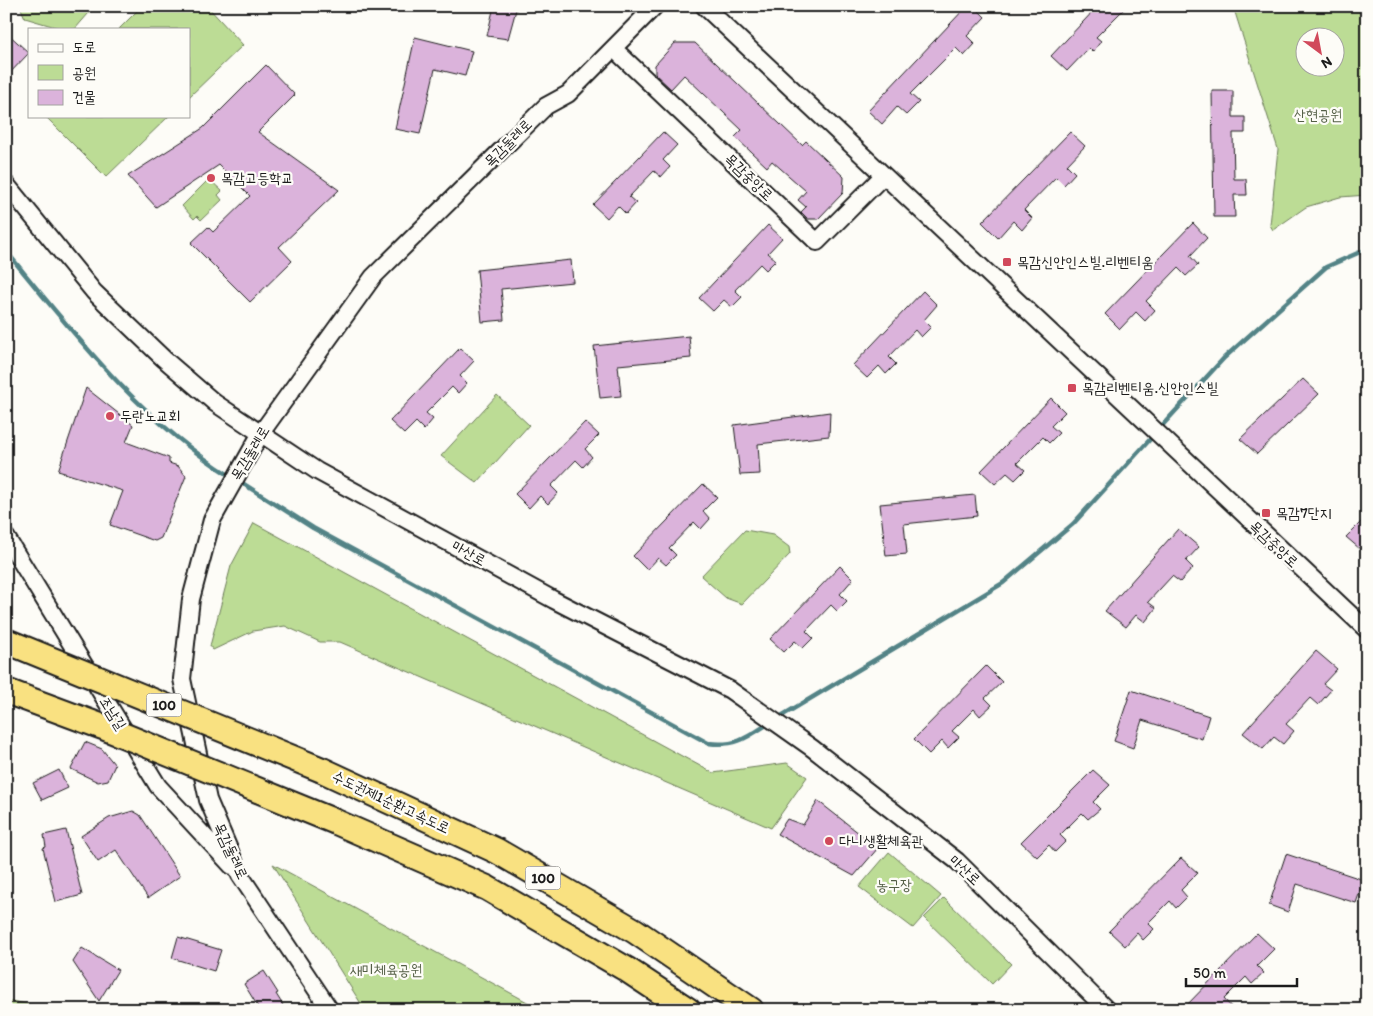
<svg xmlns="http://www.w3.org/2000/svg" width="1373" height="1016" font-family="Itim,'Poor Story',sans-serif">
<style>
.green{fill:#bcdc95;stroke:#6c7c58;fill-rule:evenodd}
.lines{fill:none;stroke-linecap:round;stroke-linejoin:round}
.stream{stroke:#528386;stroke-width:4.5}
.building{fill:#dbb3db;stroke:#1c1c1c}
.minor-casing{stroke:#1c1c1c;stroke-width:20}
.highway-casing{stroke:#1c1c1c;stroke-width:28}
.minor{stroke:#fdfcf7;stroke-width:16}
.highway{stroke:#f9e181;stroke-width:24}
.highway-bridge-casing{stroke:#1c1c1c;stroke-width:28;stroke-linecap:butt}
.highway-bridge{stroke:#f9e181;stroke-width:24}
.poi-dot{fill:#d1495b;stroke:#fdfcf7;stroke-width:2}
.labels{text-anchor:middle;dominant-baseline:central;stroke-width:4.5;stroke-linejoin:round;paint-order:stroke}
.shield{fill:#fdfcf7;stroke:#605f5e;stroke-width:1}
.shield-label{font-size:14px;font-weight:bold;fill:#1c1c1c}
.park-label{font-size:15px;fill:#545f46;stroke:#fdfcf7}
.street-label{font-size:15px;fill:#1c1c1c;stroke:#fdfcf7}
.poi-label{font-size:15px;fill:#1c1c1c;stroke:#fdfcf7;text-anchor:start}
</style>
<rect width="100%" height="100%" fill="#fdfcf7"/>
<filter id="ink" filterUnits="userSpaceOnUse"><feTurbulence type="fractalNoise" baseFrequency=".02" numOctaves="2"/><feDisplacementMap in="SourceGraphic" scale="10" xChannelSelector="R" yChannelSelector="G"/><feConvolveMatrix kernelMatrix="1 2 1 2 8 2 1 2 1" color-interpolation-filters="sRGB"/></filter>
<g filter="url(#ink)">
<path class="green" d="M20,6H95L75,29H62L25,18Z
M142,6H207L243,45L189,97V29H119Z
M1233,6H1367V195L1340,197L1306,207L1273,230L1270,225L1278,149ZM1306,38H1336V68H1306Z
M45,116H169L106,177Z
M209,179L222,191L218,195L222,200L201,220L197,216L194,219L182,206Z
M497,395L529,425L477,483L441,456Z
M254,523L713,773L787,763L807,777L771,828L340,642H320L285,626L253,631L213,650L210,646L231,566Z
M745,530L773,535L789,547L790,554L742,604L726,598L701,576Z
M889,852L941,896L913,928L859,887Z
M273,864L542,1010H362L360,1002Z
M944,898L1011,964L992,984L924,918Z
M6,1000L57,1010H6Z"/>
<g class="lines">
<path class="stream" d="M6,251C75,335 139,419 232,477
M1159,429L1224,358L1326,267L1367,249
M239,481L313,528L708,743C737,747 748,737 771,722
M778,718L1003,583L1073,524L1154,435"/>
</g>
<path class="building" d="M494,6H517L508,39L487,36Z
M967,6H974L985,17L967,36L975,44L964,56L956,48L910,94L919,102L906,115L897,107L882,124L868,111Z
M1098,6H1127L1096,37L1101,41L1093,52L1089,48L1067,71L1051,56Z
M6,32L29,53L6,77Z
M415,37L472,51L465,76L435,69L420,134L395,129Z
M675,43H695L802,145L806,141L844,177L843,193L818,219H808L801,212L806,207L798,200L806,191L772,161L767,167L735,137L742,130L684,75L671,89L655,74V65Z
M266,65L295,95L258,132L339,190L279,247L292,261L250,302L191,243L208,227L213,232L250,196L219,165L156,207L128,176L203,128Z
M1212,91H1233V117H1245V133H1233L1234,179H1246L1247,195H1234L1235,217H1214Z
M663,132L677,145L663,160L670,167L661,177L654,171L629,197L636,203L626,214L618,206L607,218L593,205Z
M1070,132L1085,146L1067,165L1075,173L1064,185L1056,177L1024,210L1032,218L1022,230L1013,221L998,238L982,222Z
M1193,223L1207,238L1190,256L1198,265L1186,276L1178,268L1146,301L1155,310L1145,321L1136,312L1120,329L1105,314Z
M768,225L782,238L768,253L776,260L766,270L760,264L735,290L742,297L732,307L724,300L713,311L699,298Z
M571,260L573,282L501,289L504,320L482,322L477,270Z
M923,291L937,305L924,320L931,327L921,337L915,330L889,357L896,364L886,374L879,366L867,378L853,365Z
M689,336L691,358L618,365L621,396L600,398L594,346Z
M460,348L474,361L460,376L467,383L458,393L452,387L426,413L433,419L424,430L416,422L404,434L390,421Z
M1303,379L1319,394L1257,454L1240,439Z
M86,388L133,425L126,442L169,458V463L178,466L186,476L161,538L155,541L110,525L123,491L58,471Z
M1051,398L1065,412L1051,426L1059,433L1049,443L1043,437L1017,463L1025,470L1015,480L1007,473L995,484L981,471Z
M830,412L829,436L758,444L760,474L740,475L734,425Z
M585,422L599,435L585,449L592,457L583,467L576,460L551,486L558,493L548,504L540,496L529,508L515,494Z
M703,484L717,497L703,511L710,519L701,529L694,522L669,548L676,555L666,565L658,558L647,570L633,556Z
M975,495L977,516L904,524L907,554L886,556L880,504Z
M1367,516V555L1346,537Z
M1178,529L1199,547L1186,561L1193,568L1180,582L1172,576L1148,602L1156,608L1145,622L1136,615L1126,627L1105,611Z
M840,566L853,579L840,594L847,601L837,611L831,605L806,631L813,638L803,648L795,641L784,652L770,639Z
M1316,651L1337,669L1323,684L1331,690L1318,705L1310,698L1286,724L1294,731L1283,744L1274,737L1263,749L1243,733Z
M986,666L1002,682L985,698L992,705L980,716L974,709L952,731L959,737L948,748L942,741L929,754L914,739Z
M1131,690L1209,716L1202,739L1142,720L1133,748L1114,741Z
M85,742L102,749L115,765L108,780L98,782L71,769Z
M59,770L68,788L42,800L33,783Z
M1093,770L1110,785L1093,802L1100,809L1088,819L1082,813L1060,835L1066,841L1055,852L1049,845L1037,857L1021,842Z
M818,801L878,848L854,876L777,834L787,819L803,825Z
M133,811L140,815L180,876L148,898L116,850L98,862L81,836L109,818Z
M66,830L82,895L56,902L43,848L46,847L44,835Z
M1286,854L1364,880L1356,903L1297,884L1288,912L1269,905Z
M1181,858L1198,873L1181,890L1187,897L1176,908L1170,901L1148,923L1154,929L1143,940L1137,933L1125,946L1109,931Z
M1257,933L1274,949L1257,966L1264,973L1252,984L1246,977L1224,999L1234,1010H1182Z
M178,937L221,950L214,971L172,958Z
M82,948L118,970L99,1001L73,962Z
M264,971L278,993L276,994L286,1010H260L244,984Z"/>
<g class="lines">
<defs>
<path id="minor" d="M704,6L1367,630
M614,49L817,242L883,176
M6,184L94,292L164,359L215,403L317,471L554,600L730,690L812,748L957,861L1107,1010
M6,537L158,786L232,866
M330,1010L240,875L208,800L182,679L191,599L212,520L261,433L373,277L546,106L568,94L655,6"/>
<path id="highway" d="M322,770L497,851L635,931L751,1010
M336,822L487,888L626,969L688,1010"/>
</defs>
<use href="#minor" class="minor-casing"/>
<use href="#highway" class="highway-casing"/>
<use href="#minor" class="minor"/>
<use href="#highway" class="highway"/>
<defs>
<path id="highway-bridge" d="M6,641L322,770
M6,691L103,727L336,822"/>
</defs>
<use href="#highway-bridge" class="highway-bridge-casing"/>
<use href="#highway-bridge" class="highway-bridge"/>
</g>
</g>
<g class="poi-dot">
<circle cx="211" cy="178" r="5"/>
<rect x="1002" y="257" width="10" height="10" rx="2.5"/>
<rect x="1067" y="383" width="10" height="10" rx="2.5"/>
<circle cx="110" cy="416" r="5"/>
<rect x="1261" y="508" width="10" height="10" rx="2.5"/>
<circle cx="829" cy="841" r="5"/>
</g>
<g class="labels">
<g class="shield">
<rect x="146.5" y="693.5" width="35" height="23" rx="4"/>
<rect x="525.5" y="866.5" width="35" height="23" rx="4"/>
</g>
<g class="shield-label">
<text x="164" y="705">100</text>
<text x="543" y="878">100</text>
</g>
<g class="park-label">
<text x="1318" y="115">산현공원</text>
<text x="894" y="885">농구장</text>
<text x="386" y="970">새미체육공원</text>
</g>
<g class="street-label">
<text transform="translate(508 143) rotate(-45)">목감둘레로</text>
<text transform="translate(749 177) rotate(44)">목감중앙로</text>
<text transform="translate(250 453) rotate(-59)">목감둘레로</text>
<text transform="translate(1274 544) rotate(43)">목감중앙로</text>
<text transform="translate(469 553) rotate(29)">마산로</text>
<text transform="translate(113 713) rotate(58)">조남길</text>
<text transform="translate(391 802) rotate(25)">수도권제1순환고속도로</text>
<text transform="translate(231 851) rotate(65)">목감둘레로</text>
<text transform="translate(965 870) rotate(43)">마산로</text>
</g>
<g class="poi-label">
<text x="221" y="178">목감고등학교</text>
<text x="1017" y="262">목감신안인스빌.리벤티움</text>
<text x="1082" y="388">목감리벤티움.신안인스빌</text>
<text x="120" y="416">두란노교회</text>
<text x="1276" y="513">목감7단지</text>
<text x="839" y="841">다니생활체육관</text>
</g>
</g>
<rect width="1373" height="1016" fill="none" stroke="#fdfcf7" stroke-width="25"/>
<rect x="12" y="12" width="1348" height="991" fill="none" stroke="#1c1c1c" stroke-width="2" filter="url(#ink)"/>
<rect x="28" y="28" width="162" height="90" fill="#fdfcf7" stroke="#a3a29f"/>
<rect x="38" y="44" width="25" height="8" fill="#fdfcf7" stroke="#a3a29f"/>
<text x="72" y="52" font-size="15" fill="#1c1c1c">도로</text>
<rect x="38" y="65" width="25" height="15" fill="#bcdc95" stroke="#a3a29f"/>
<text x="72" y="78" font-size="15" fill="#1c1c1c">공원</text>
<rect x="38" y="90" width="25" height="15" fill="#dbb3db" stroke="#a3a29f"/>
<text x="72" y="102" font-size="15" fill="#1c1c1c">건물</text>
<g transform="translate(1320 52) rotate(148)"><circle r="24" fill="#fdfcf7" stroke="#a3a29f"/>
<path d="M0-4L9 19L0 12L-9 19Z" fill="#d1495b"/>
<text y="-8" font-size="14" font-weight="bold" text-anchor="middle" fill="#1c1c1c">N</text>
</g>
<path d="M1186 978v8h111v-8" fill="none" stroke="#1c1c1c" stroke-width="2.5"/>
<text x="1193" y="978" font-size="15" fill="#1c1c1c" stroke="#fdfcf7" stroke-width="4" paint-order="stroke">50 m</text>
</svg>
